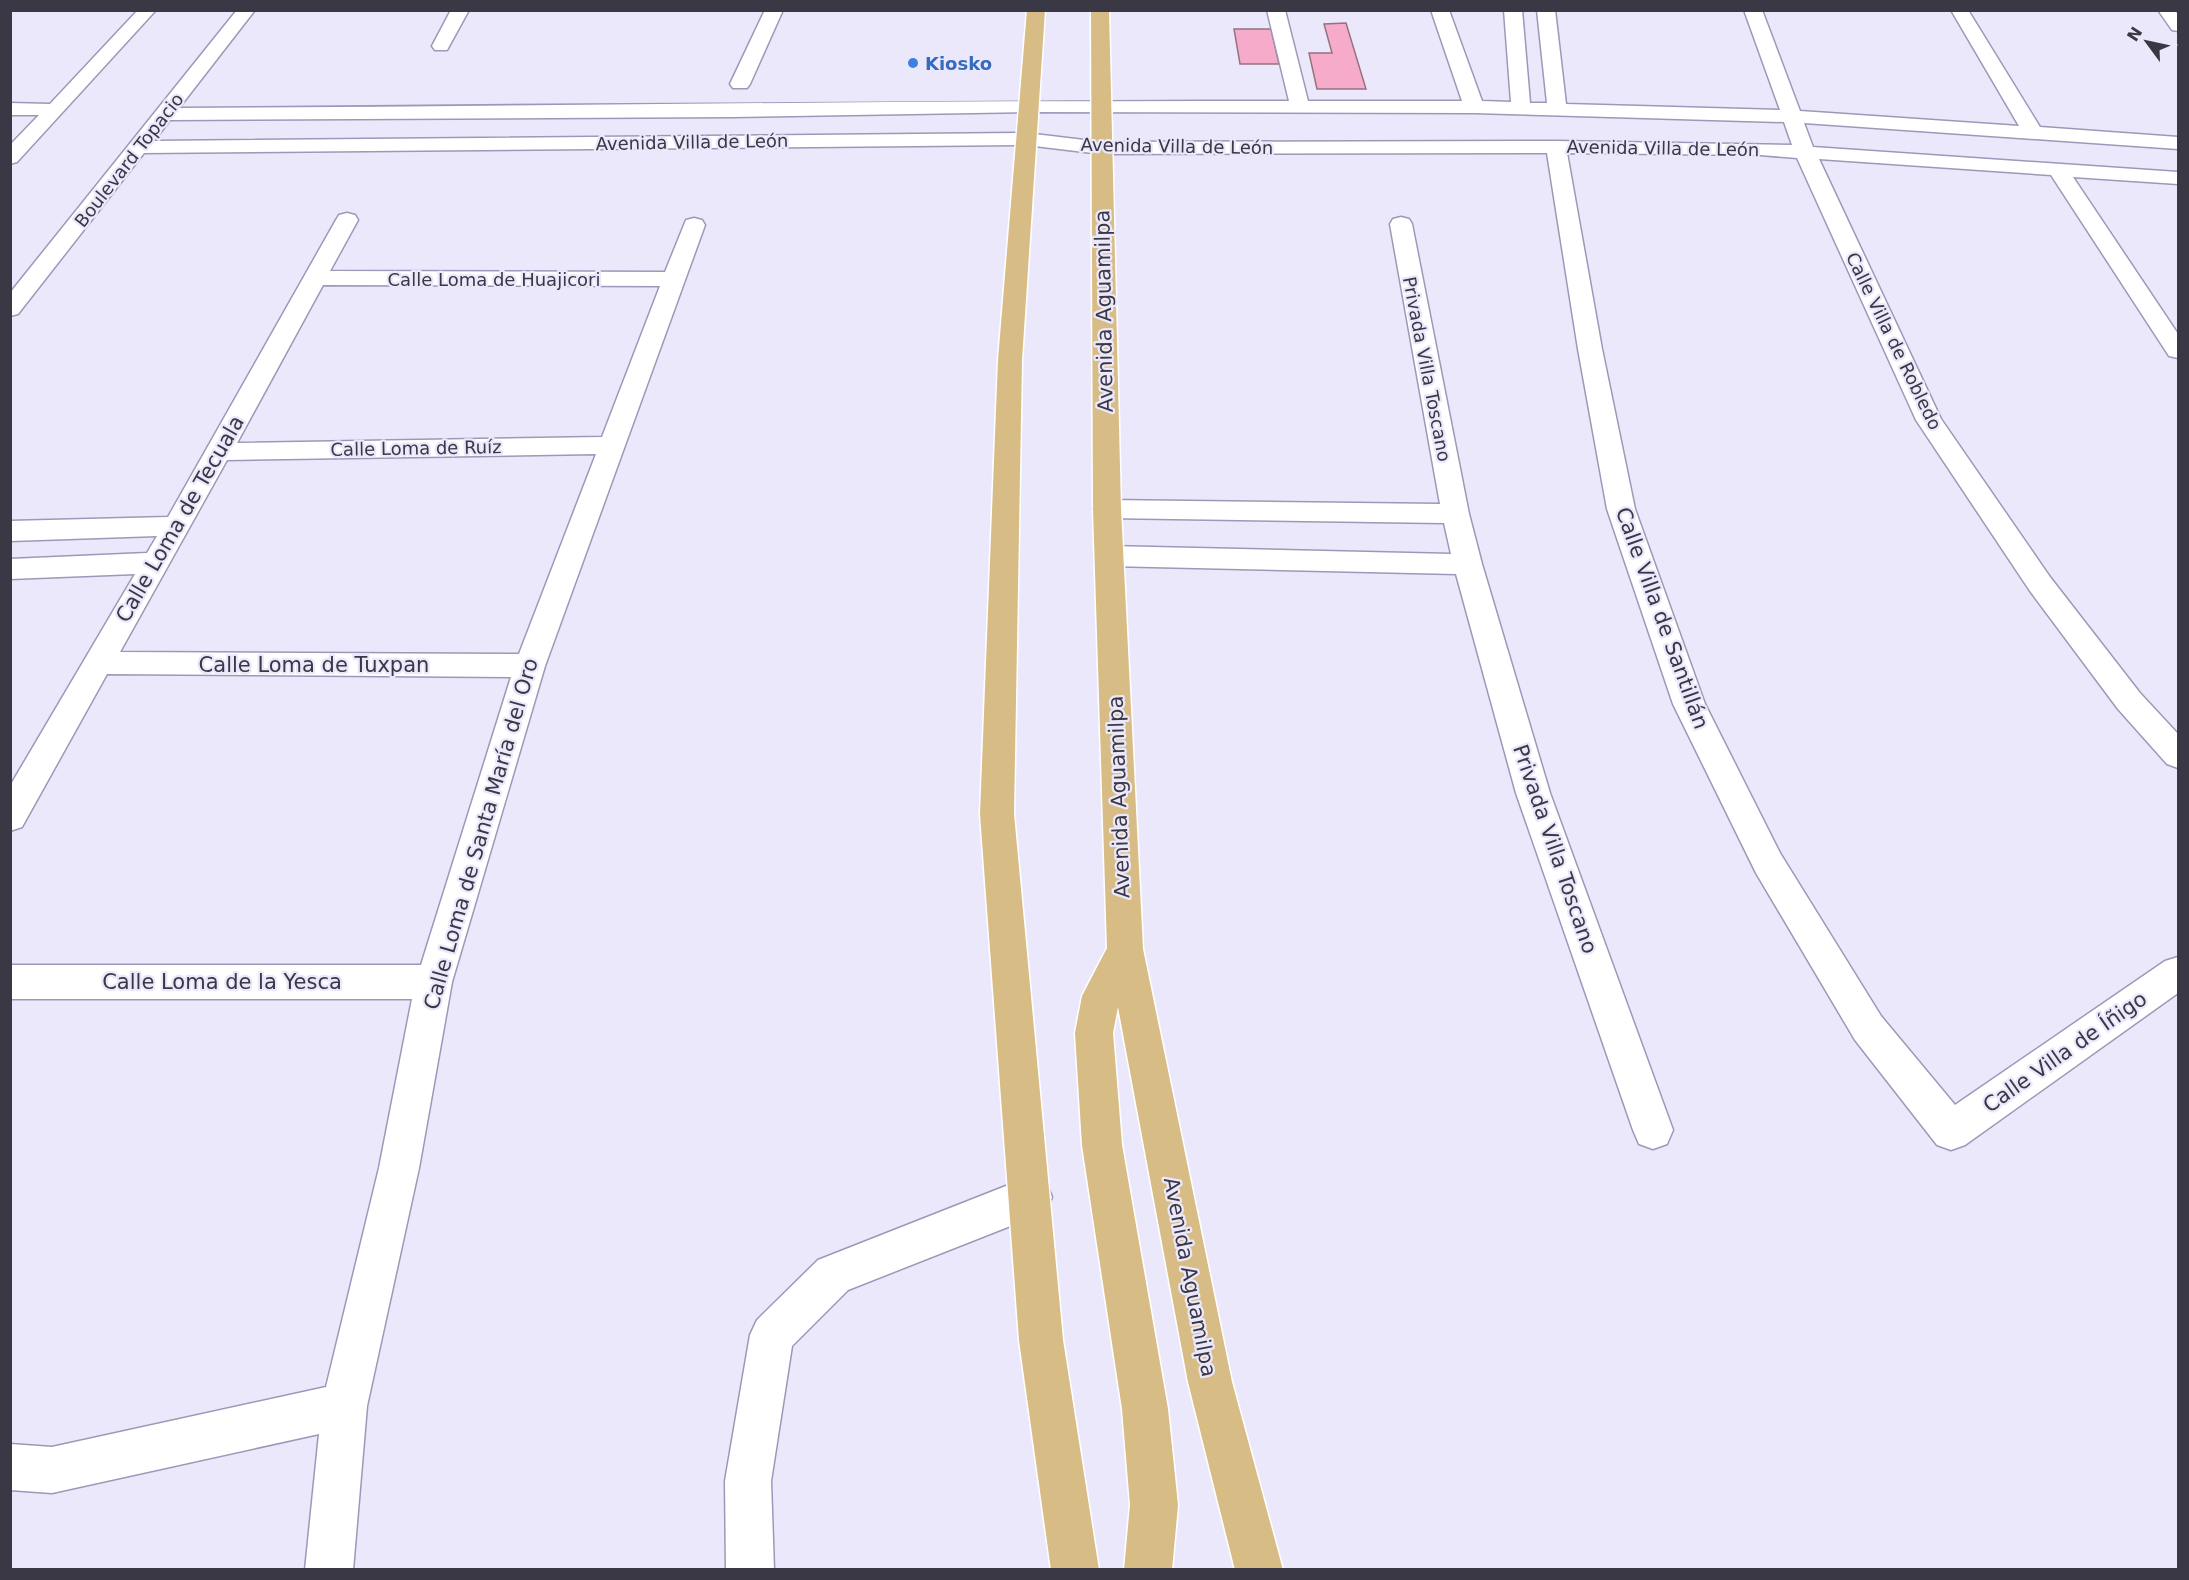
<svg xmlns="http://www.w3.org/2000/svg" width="2189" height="1580" font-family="'DejaVu Sans',sans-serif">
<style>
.building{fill:#f7abca;stroke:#947380;stroke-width:1.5}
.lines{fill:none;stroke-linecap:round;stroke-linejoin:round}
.minor-casing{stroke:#9d98b7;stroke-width:3}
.major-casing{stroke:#fff;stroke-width:3}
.minor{fill:#fff;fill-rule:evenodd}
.major{fill:#d8bc85;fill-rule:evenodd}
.shop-dot{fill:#3f7fe0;stroke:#ece8fc;stroke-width:2}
.labels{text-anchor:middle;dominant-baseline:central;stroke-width:4.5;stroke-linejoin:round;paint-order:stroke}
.far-shop-label{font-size:18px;font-weight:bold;fill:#366cbe;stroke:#ece8fc;text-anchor:start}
.far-street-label{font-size:18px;fill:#3a3845;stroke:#ece8fc}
.street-label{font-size:21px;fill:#3a3845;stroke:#ece8fc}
</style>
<rect width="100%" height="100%" fill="#ece8fc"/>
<path class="building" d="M1346,23L1366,89H1317L1309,53H1332L1324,24Z
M1234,29H1271L1279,64H1240Z"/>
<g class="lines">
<defs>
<path id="minor" d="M138,10H156L17,162L10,164V145L39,115H10V103L50,104Z
M237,10H255L179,108C549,106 919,100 1289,101L1267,10H1285L1308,101H1462L1431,10H1449L1482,101L1511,102L1504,10H1522L1530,103H1547L1537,10H1555L1566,104L1780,110L1744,10H1762L1800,111L2019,126L1951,10H1968L2040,127L2178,137V149L1804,123L1813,147L2178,172V184L2073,177L2178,334V358L2169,356L2051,175L1819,159L1941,419L2050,577L2140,693L2178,734V768L2167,764L2118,709L2030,591L1916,420L1797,158L1760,155L1567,153L1602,349L1635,509L1705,704L1780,853L1881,1016L1955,1105L2165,961L2178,957V993L1965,1145L1951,1150L1937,1145L1855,1040L1756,873L1673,704L1607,509L1578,349L1547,153L1101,154L1026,145L144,153L18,314L10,316V293ZM1029,112L1474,113L1784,122L1792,145L1556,141L1101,142L1026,133L154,141L170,120L733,117Z
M451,10H469L447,50H435L432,46Z
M765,10H783L750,84L747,88H733L730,84Z
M2158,10H2175L2178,15V31L2172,30Z
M347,213L355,215L358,220L330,271L665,272L686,220L694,218L702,220L705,225L545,666L452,982L419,1168L367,1406L353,1570H305L319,1434L52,1493L10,1490V1444L52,1447L326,1387L379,1168L412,999H10V965H421L511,677L107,674L22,827L10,831V786L135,574L10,579V559L147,553L157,536L10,541V521L168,517L336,220L339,215ZM323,285L660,286L602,437L237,443ZM596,454L519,654L120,652L227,460Z
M1401,217L1409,219L1412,224L1469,514L1482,564L1550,793L1673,1130L1667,1144L1653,1149L1639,1144L1633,1130L1516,793L1456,574L1109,566L1099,563L1095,556L1099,549L1109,546L1451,554L1444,523L1107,518L1097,516L1093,509L1097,502L1107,500L1440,504L1390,224L1393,219Z
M1031,1176L1046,1182L1052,1197L1046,1212L848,1290L792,1346L771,1481L774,1570H726L725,1481L750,1335L757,1320L818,1260Z"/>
<path id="major" d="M1027,10H1045L1022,360L1014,814L1063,1340L1099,1570H1051L1019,1340L980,814L998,360Z
M1091,10H1109L1121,509L1143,949L1232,1382L1283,1570H1235L1188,1382L1118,1007L1113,1033L1122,1145L1168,1409L1178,1505L1172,1570H1124L1130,1505L1122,1409L1082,1145L1075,1033L1082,996L1107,948L1093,509Z"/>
</defs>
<use href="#minor" class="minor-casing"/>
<use href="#major" class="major-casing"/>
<use href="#minor" class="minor"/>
<use href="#major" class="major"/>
</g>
<circle class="shop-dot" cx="913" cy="63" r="6"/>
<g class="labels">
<g class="far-shop-label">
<text x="925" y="63">Kiosko</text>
</g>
<g class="far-street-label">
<text transform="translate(692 142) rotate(-1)">Avenida Villa de León</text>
<text transform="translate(1177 146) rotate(1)">Avenida Villa de León</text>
<text transform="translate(1663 148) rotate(1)">Avenida Villa de León</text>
<text transform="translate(129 160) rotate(-52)">Boulevard Topacio</text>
<text x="494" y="279">Calle Loma de Huajicori</text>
<text transform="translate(1894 341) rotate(64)">Calle Villa de Robledo</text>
<text transform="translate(1427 369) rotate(79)">Privada Villa Toscano</text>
<text transform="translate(416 448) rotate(-1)">Calle Loma de Ruíz</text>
</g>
<g class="street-label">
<text transform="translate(1104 311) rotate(-91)">Avenida Aguamilpa</text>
<text transform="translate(180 519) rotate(-60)">Calle Loma de Tecuala</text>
<text transform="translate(1662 618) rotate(70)">Calle Villa de Santillán</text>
<text x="314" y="665">Calle Loma de Tuxpan</text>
<text transform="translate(1119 797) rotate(-92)">Avenida Aguamilpa</text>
<text transform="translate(481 834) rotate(-74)">Calle Loma de Santa María del Oro</text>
<text transform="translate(1555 849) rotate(71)">Privada Villa Toscano</text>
<text x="222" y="982">Calle Loma de la Yesca</text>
<text transform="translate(2065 1052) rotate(-35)">Calle Villa de Íñigo</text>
<text transform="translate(1190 1277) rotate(79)">Avenida Aguamilpa</text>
</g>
</g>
<rect width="2189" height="1580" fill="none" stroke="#3a3845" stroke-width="24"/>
<g transform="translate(2147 42) rotate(303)" stroke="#ece8fc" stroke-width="4.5" paint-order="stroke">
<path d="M0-4.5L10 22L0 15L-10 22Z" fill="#3a3845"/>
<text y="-9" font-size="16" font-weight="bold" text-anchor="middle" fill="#3a3845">N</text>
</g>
</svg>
